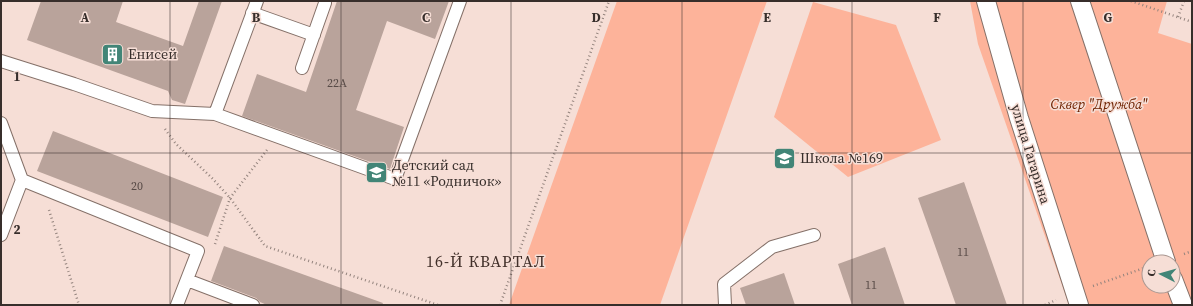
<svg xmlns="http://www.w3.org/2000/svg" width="1193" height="306" font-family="'Source Serif 4',serif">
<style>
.green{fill:#fdb39a;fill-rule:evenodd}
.building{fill:#b9a39b}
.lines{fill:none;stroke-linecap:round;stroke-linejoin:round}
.service-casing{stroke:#847068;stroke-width:14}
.pedestrian-casing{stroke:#847068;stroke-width:20}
.path{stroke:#93837d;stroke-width:2.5;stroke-dasharray:1 3;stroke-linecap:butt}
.service{stroke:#fff;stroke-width:12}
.pedestrian{stroke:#fff;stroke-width:18}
.grid{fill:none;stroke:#372e2b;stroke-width:1;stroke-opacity:0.55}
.labels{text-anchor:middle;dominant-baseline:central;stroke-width:3;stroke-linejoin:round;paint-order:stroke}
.number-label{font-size:12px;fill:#584b47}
.poi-label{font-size:14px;fill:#372e2b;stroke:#f6ded6;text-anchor:start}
.park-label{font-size:14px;font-style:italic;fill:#6f2200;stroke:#f6ded6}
.street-label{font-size:14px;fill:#372e2b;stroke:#f6ded6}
.quarter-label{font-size:16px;letter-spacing:1px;fill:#42302a;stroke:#f6ded6}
.grid-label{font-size:13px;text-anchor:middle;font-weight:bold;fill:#372e2b;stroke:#f6ded6;stroke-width:3;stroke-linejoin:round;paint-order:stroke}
</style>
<rect width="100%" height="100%" fill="#f6ded6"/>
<path class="green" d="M617,1H767L660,305H509Z
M970,1H1167L1158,33L1192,44V305H1069L978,44ZM1149,262H1173V286H1149Z
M813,2L896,25L941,140L848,177L774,117Z"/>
<path class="building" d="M41,1H123L116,22L183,46L199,1H222L185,104L172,100L168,91L27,40Z
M337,1H449L435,39L387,21L356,110L404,127L390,169L242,116L257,74L306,92Z
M53,131L223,197L208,237L37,171Z
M964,182L1007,305H956L918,198Z
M224,246L383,303L382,305H267L260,302L256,298L211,281Z
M885,247L905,305H852L838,264Z
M784,273L795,305H746L740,288Z"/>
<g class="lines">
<defs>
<path id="service" d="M252,13L314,35
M1,61L74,84L152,111L215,114L395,179L460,1
M302,68L325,3
M215,114L257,1
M1,123L22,180L1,235
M22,180L198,251L177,305
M187,280L253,305
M725,305L724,284L772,247L814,235"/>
<path id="pedestrian" d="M986,1L1019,118L1079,305
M1080,1L1166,262
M1173,279L1183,305"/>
</defs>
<use href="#service" class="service-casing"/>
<use href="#pedestrian" class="pedestrian-casing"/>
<path class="path" d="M1131,1L1192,22
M1178,17L1184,1
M165,129L176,144L213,179L230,198L265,246L438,305
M49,210L79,305
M215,244L230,198L267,150
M1184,254L1192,251
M1093,286L1147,267
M500,305L609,1
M1045,305L1056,300"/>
<use href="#service" class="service"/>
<use href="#pedestrian" class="pedestrian"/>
</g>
<path class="grid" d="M170,1V305M341,1V305M511,1V305M682,1V305M852,1V305M1023,1V305M1,153H1192"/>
<defs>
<symbol id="building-square" viewBox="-11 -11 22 22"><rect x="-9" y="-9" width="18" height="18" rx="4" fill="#428577" stroke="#f6ded6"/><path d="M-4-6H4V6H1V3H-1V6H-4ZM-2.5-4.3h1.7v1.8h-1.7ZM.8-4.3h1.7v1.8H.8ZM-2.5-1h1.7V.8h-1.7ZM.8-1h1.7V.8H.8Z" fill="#fff"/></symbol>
<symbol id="school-square" viewBox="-11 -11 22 22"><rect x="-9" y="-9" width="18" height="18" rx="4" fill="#428577" stroke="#f6ded6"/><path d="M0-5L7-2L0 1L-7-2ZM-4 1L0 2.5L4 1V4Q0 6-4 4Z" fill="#fff"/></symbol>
</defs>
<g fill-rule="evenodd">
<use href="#building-square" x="100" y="42" width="25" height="25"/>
<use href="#school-square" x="772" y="146" width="25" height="25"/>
<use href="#school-square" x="364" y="160" width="25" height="25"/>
</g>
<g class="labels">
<g class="number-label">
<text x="337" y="83">22А</text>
<text x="137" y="186">20</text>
<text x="963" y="252">11</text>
<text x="871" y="285">11</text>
</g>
<g class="poi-label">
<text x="128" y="54">Енисей</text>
<text x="800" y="158">Школа №169</text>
<text x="392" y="165">Детский сад<tspan x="392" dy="16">№11 «Родничок»</tspan></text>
</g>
<g class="park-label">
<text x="1099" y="104">Сквер "Дружба"</text>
</g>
<g class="street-label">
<text transform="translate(1031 154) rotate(73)">улица Гагарина</text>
</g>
<g class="quarter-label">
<text x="486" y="261">16-Й КВАРТАЛ</text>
</g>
</g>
<g class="grid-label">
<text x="85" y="22">A</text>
<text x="256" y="22">B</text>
<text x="426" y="22">C</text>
<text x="596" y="22">D</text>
<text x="767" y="22">E</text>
<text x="937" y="22">F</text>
<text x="1108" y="22">G</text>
<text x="17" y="81">1</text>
<text x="17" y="234">2</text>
</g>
<rect width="1193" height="306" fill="none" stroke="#372e2b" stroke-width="4"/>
<g transform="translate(1161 274) rotate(276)"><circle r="19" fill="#f6ded6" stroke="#aa9892"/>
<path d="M0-3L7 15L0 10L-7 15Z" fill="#428577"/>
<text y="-6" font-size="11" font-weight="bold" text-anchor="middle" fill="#372e2b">С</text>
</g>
</svg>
